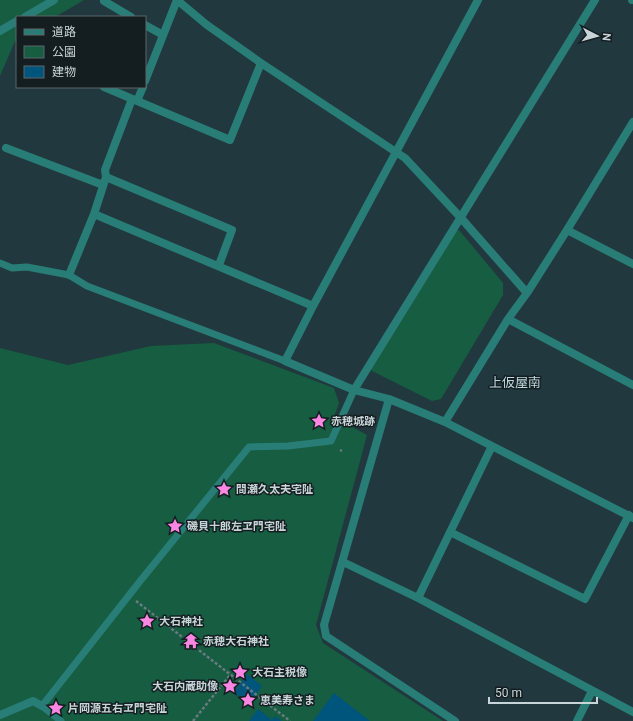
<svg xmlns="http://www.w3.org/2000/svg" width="633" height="721" font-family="Roboto,'Noto Sans JP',sans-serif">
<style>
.green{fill:#165d42}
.building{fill:#00557c}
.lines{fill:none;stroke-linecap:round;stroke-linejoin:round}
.path{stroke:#687b7f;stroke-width:2.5;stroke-dasharray:3 2;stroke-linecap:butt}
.lane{stroke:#297d77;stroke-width:7}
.street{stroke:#297d77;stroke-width:8}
.labels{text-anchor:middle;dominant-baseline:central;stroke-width:3;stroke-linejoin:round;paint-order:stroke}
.poi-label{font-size:11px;font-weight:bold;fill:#c8d5d8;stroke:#141e20;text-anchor:start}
.quarter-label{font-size:13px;fill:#bed9e0;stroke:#141e20}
</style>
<rect width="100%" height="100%" fill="#21393e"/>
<path class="green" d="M0,0H84L55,17H17V40L15,41L0,76Z
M459,230L503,283V295L441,399L432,401L372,371L369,366L450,231Z
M214,343L334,388L339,403L334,417L367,435L316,625L323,643L443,721H0V348L68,365L151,346Z"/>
<path class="building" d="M247,674L262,686L249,704L234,692Z
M334,693L370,721H313Z
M258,709L272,720L275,716L282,721H249Z"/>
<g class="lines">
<path class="path" d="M340,450L342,451
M136,601L290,721
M193,721L230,675"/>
<path class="lane" d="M0,263L12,268L27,267L69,275L87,286L285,361
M61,721L42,706L141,580L249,447L288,446L331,441L354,390"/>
<path class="street" d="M478,0L313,306L285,361L354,390L389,399L445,422L633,518
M632,0H633
M104,1L131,17
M25,17L54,0
M145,25L163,35
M0,31L17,21
M145,81L177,0L207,25L261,63L405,158L461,218L527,293
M104,87L230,140L261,63
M132,99L105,170L106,177L94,214L313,306
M137,101L143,87
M6,148L103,185
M106,177L232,230L219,265
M567,230L633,264
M69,275L94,214
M508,319L633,385
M354,390L595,0
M389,399L324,625L326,636L455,721
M445,422L508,319L527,293L567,230L633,122
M450,532L585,599L629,515
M343,562L418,598L633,712
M418,598L492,446
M0,715L33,701L42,706
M577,721L592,691"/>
</g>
<defs>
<symbol id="sight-bare" viewBox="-9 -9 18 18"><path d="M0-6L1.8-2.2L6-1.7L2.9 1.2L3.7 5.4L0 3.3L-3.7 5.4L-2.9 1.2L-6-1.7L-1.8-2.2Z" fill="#fd86e2" stroke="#141e20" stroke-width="2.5" paint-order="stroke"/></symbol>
<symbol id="temple-bare" viewBox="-9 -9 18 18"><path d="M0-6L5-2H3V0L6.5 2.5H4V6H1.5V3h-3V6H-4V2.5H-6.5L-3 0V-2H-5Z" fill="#fd86e2" stroke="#141e20" stroke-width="2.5" paint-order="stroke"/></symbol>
</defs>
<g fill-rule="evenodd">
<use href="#sight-bare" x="308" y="410" width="22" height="22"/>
<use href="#sight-bare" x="213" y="478" width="22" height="22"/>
<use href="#sight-bare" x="164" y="515" width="22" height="22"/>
<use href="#sight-bare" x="136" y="610" width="22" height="22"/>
<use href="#temple-bare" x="180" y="630" width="22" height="22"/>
<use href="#sight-bare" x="229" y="661" width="22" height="22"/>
<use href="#sight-bare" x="219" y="675" width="22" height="22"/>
<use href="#sight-bare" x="237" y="689" width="22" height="22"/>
<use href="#sight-bare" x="45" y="697" width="22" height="22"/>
</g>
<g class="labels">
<g class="poi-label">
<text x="331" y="421">赤穂城跡</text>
<text x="236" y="489">間瀬久太夫宅阯</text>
<text x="187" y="526">磯貝十郎左ヱ門宅阯</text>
<text x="159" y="621">大石神社</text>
<text x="203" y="641">赤穂大石神社</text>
<text x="252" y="672">大石主税像</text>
<text x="218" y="686" text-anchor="end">大石内蔵助像</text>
<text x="260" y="700">恵美寿さま</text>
<text x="68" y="708">片岡源五右ヱ門宅阯</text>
</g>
<g class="quarter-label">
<text x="515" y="382">上仮屋南</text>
</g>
</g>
<rect x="16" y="16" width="130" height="72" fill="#141e20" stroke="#5c676a"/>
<rect x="24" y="29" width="20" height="6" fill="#297d77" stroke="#5c676a"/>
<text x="52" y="36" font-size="12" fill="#c8d5d8">道路</text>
<rect x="24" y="46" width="20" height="12" fill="#165d42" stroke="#5c676a"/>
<text x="52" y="56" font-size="12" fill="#c8d5d8">公園</text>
<rect x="24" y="66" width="20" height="12" fill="#00557c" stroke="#5c676a"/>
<text x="52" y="76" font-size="12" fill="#c8d5d8">建物</text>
<g transform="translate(597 36) rotate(96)" stroke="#141e20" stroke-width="3" paint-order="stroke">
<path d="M0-3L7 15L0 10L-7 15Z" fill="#c8d5d8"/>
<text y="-6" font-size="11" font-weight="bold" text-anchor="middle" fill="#c8d5d8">N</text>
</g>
<path d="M489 697v6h108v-6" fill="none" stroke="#c8d5d8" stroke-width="2"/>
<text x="495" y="697" font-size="12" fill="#c8d5d8" stroke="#141e20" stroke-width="3" paint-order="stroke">50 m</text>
</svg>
